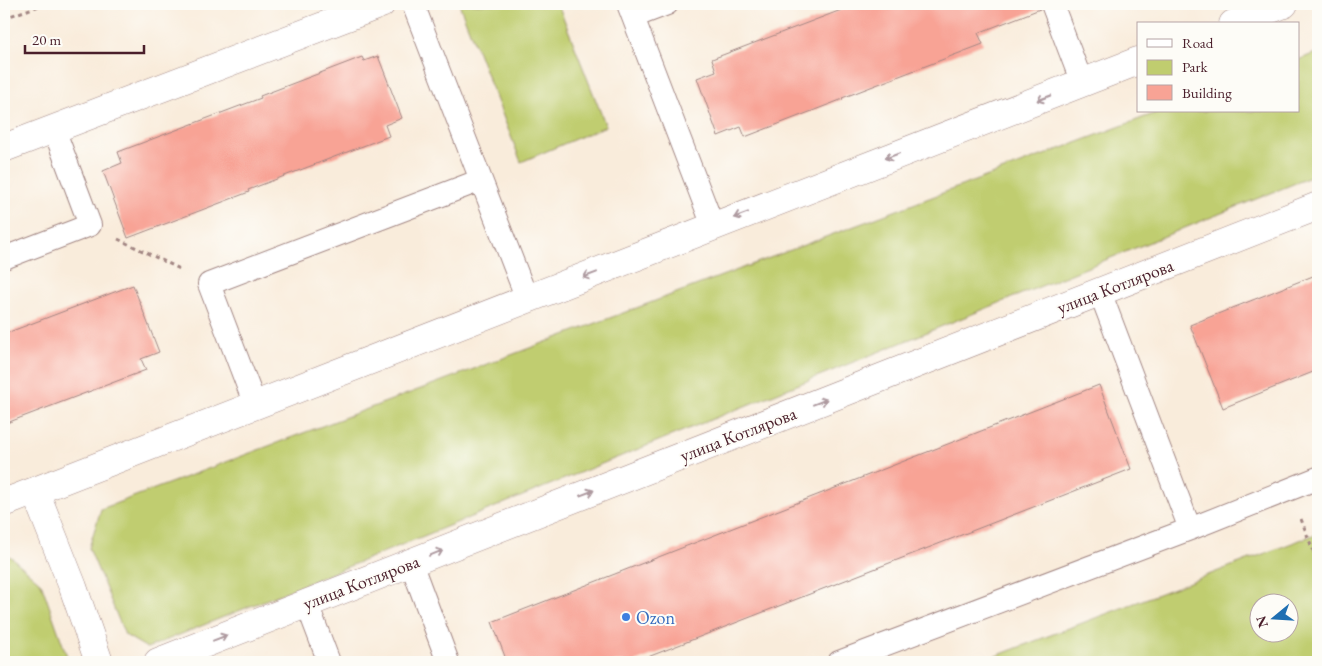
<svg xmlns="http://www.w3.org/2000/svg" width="1322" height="666" font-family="'EB Garamond',serif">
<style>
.green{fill:#c0cd6f;stroke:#85764d;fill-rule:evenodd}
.building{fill:#f8a395}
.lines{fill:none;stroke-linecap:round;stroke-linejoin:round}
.lane-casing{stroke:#a28683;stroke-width:24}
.street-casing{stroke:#a28683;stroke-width:29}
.path{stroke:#a28683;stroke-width:3;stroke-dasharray:4 4;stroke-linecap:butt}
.lane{stroke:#fff;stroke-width:22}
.street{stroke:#fff;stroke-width:28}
.oneway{stroke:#ae9aa0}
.shop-dot{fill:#3f7fe0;stroke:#fdfcf7;stroke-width:2}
.labels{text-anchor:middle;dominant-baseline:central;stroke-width:4;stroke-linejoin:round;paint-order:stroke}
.street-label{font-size:18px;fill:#4a1f2b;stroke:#fdfcf7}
.shop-label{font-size:18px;fill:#366cbe;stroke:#fdfcf7;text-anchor:start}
</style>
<rect width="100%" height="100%" fill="#fdfcf7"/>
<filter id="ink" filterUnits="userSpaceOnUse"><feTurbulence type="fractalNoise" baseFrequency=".02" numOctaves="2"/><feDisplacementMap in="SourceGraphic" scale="10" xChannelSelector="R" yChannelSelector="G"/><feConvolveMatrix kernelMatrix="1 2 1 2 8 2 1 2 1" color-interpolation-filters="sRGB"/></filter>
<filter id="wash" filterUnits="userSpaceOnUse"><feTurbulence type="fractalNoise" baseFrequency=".0096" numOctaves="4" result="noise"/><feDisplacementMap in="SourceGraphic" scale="20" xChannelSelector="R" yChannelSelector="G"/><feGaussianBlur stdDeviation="1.12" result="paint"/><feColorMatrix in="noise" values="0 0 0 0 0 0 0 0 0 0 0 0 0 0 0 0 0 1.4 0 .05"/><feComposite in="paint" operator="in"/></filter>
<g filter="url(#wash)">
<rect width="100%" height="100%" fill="#f9ecdb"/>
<path class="green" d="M459,4H558L606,126L521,162Z
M1318,52V174L147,648L125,635L89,548L101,509L1161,111H1298V60Z
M1318,533V662H980L1313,535ZM1260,604H1290V634H1260Z
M4,555L11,557L41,583L68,659L67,662H4Z"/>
<g id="blocks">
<path class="building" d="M857,4H1039L1040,9L978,33L983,44L842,98L843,99L745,137L741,127L718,136L697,78L716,71L712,59Z
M378,56L402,118L385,125L389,136L248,190L249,192L128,238L103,171L122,163L118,152L261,98L260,96L362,57L364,61Z
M1318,274V370L1223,408L1190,325Z
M133,285L159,352L141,359L146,370L4,424V334Z
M1099,385L1131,469L635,662H507L492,622Z"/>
</g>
</g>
<g filter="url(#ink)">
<use href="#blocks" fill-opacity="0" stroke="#a28683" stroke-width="1"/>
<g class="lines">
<defs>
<path id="lane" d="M413,4L527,299
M628,4L713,226
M1052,4L1082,83
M633,17L667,4
M4,258L90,225L54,129
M255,405L209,284L481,180
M1190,529L1318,478
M411,563L448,662
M307,604L329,662
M839,662L1190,529L1100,292"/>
<path id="street" d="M1233,24L1284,4
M4,148L381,4
M35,491L73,587L99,662
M4,503L1138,61
M158,662L1318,206"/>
</defs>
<use href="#lane" class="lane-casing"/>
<use href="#street" class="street-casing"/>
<path class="path" d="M4,18L45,4
M118,239L182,270
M1301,519L1318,563"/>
<use href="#lane" class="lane"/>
<use href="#street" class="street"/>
</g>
<defs><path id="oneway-shaft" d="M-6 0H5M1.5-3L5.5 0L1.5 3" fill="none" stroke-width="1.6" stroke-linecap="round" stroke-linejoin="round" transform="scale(1.25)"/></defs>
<g class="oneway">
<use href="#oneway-shaft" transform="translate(1044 98) rotate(159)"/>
<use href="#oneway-shaft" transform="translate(892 156) rotate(159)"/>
<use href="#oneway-shaft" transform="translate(741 215) rotate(159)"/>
<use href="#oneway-shaft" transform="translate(590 275) rotate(159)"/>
<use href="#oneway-shaft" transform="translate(820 402) rotate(-21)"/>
<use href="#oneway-shaft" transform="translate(587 493) rotate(-21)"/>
<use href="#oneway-shaft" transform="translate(436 553) rotate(-22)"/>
<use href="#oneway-shaft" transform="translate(220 638) rotate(-21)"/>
</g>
</g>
<circle class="shop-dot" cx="626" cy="617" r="5"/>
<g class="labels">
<g class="street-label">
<text transform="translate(1115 286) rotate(-21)">улица Котлярова</text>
<text transform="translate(738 434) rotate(-21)">улица Котлярова</text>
<text transform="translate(361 582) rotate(-21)">улица Котлярова</text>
</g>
<g class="shop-label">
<text x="636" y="617">Ozon</text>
</g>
</g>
<rect width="1322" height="666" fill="none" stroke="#fdfcf7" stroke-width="20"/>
<rect x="1137" y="22" width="162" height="90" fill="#fdfcf7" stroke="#b5a4a5"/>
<rect x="1147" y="39" width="25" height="8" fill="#ffffff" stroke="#b5a4a5"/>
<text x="1182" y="48" font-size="15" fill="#4a1f2b">Road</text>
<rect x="1147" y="60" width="25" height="15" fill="#c0cd6f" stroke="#b5a4a5"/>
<text x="1182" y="72" font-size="15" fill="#4a1f2b">Park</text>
<rect x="1147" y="85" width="25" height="15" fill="#f8a395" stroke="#b5a4a5"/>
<text x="1182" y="98" font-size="15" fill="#4a1f2b">Building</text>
<g transform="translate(1274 618) rotate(252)"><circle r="24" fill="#fdfcf7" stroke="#b5a4a5"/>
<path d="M0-4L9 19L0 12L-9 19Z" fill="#1f6fb2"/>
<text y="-8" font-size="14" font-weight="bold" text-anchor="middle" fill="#4a1f2b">N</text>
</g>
<path d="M25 45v8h119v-8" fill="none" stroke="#4a1f2b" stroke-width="2.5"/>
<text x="32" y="45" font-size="15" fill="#4a1f2b" stroke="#fdfcf7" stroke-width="4" paint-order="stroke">20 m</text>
</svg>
